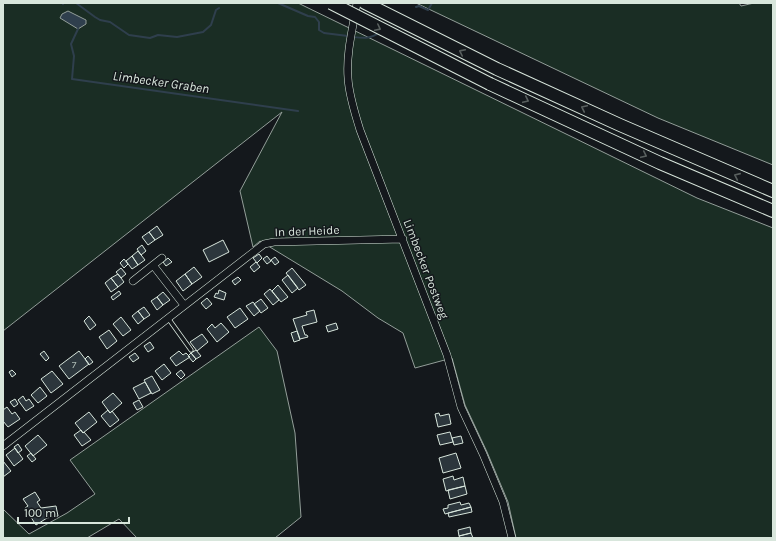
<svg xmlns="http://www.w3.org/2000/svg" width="776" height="541" font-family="Karla,sans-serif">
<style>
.green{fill:#1a2d24;stroke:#939e99}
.water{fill:#2f3f4d;stroke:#939e99}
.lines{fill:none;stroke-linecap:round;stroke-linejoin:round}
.stream{stroke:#2f3f4d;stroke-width:2}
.building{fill:#2c363c;stroke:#d8e6dc}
.lane-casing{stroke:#d8e6dc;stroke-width:5}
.street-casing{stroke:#d8e6dc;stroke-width:8}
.highway-casing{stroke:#d8e6dc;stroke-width:14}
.lane{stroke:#14181c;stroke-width:3.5}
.street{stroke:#14181c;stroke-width:7}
.highway{stroke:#14181c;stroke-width:12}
.highway-bridge-casing{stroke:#d8e6dc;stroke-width:14;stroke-linecap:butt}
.highway-bridge{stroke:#14181c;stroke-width:12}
.oneway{stroke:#59605f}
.labels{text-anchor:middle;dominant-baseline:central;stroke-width:3;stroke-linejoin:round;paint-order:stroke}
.number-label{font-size:10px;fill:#adbab4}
.street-label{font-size:12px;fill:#d8e6dc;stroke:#14181c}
.water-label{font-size:13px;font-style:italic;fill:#d8e6dc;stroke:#14181c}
</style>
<rect width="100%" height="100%" fill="#14181c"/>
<path class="green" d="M3,3H298L697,198L773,228V538H516L508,502L487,452L465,405L452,358L415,368L403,333L378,318L342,291L260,241L253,247L240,191L282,112L3,331Z
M416,3H739L741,6L754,3H773V165L658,118Z
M259,327L277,351L295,433L301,517L275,538H137L119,519L87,538H3V509L29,534L67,513L95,494L70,460Z"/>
<path class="water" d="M68,11L86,20V24L78,29L60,18L62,14Z"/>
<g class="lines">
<path class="stream" d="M76,3L95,17L100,20L110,22L129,35L150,38L158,35L177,37L203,32L211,25L216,10L219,8
M278,3L308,16L315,17L319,22V30L324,33L348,36
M63,4V3
M416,7L419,6L428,10L432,3
M78,29L71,44L74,56L72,79L298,111
M353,37C364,38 371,39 380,32"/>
</g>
<path class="building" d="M157,226L163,235L155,240L149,232Z
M149,232L155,240L148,245L142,237Z
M223,240L229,252L209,262L203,250Z
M142,245L146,251L141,255L137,249Z
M138,251L145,260L138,265L132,256Z
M259,254L262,258L257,263L253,258Z
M132,256L138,265L132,269L126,261Z
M267,256L271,261L267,264L263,259Z
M275,257L279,262L275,265L271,260Z
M168,258L172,262L166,266L163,262Z
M124,259L128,264L124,268L120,263Z
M256,262L260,267L254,272L250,267Z
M194,267L202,277L192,284L185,274Z
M121,268L126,274L121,278L116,272Z
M292,268L306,285L299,290L286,273Z
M118,274L124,282L118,287L111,278Z
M185,274L192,284L183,291L176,281Z
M288,275L298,288L292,293L282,280Z
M238,277L241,280L235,285L232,281Z
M111,278L118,287L111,292L105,283Z
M278,285L288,297L281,302L272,291Z
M270,289L279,300L273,305L264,294Z
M219,290L226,293L224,300L214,297L216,293L218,294Z
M119,291L121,294L113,300L111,297Z
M163,292L170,300L163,305L157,297Z
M157,297L163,305L157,310L151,301Z
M207,298L212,304L206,309L201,303Z
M261,299L268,308L261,313L254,304Z
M253,302L260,311L254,316L246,306Z
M144,307L150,315L144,319L138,311Z
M240,308L248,319L235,328L227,317Z
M314,310L317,322L302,326L305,335H307L308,337L300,339L293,319L307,315L306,312Z
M138,311L144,319L138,324L132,316Z
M89,316L96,325L90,330L84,321Z
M121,317L131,330L123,336L113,324Z
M221,323L229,332L217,342L207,329L212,324L215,328Z
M336,323L338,329L328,332L326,326Z
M109,330L117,341L107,349L99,337Z
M297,331L300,340L294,342L291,333Z
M202,334L208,342L197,351L190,342Z
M150,342L154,348L148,352L144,346Z
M196,350L201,356L196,359L191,353Z
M44,351L49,358L46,361L40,354Z
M79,351L89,364L69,379L59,366Z
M179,351L183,355L186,353L190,357L176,366L170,358Z
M135,353L139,358L133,362L129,357Z
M191,353L196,359L193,362L188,356Z
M88,356L93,362L89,365L85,359Z
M164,364L171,373L162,380L155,371Z
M12,370L16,374L12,377L9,372Z
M181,370L185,375L181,379L176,374Z
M52,371L63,384L51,393L41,379Z
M152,376L160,390L152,394L144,380Z
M145,382L151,393L139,399L133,388Z
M40,387L47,396L38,403L31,395Z
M113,393L122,403L110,413L102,402Z
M23,396L26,401L29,399L34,406L26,411L18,400Z
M15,399L18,404L14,407L10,402Z
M139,400L143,407L137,410L133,403Z
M7,407L12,414L15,412L20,419L8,427L3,421V410Z
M108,410L110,413L112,411L119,420L110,427L101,416Z
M89,412L97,422L83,433L75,423Z
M439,413L440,416L449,414L451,424L438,427L435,414Z
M81,430L83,433L84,432L91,440L82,446L74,435Z
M450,432L453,442L440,445L437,435Z
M38,435L47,445L33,456L25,446Z
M461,436L463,443L454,445L452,438Z
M18,444L22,450L18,453L14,447Z
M15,448L23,459L14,466L6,455Z
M31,453L36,459L32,462L27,456Z
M456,453L461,468L443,473L439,458Z
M3,461L11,471L3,477Z
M453,476L454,480L463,477L465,486L446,491L443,479Z
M465,486L467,494L450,499L448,490Z
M35,492L40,500L37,502L41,508L56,506L58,516L47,518L36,525L25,508L28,506L23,499Z
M460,502L461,505L469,503L471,507L445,514L443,509L448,508V505Z
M471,507L472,512L449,517L448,513Z
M470,527L471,533L459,536L458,530Z
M471,533L473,538H460L459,536Z"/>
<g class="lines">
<defs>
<path id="lane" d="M168,318L191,350"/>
<path id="street" d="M357,3C353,27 346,53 348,78C349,96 355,113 360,130L447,355L461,407L483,454L503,502L512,538
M153,265L184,305
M133,281L162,258
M3,446L264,244L274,242L403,239"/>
<path id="highway" d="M365,3L497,69L620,125L773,191
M490,84L660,163L773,211"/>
</defs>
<use href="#lane" class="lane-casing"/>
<use href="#street" class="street-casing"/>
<use href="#highway" class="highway-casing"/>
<use href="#lane" class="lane"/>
<use href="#street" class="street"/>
<use href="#highway" class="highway"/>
<defs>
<path id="highway-bridge" d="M331,3L490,84"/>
</defs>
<use href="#highway-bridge" class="highway-bridge-casing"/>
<use href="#highway-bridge" class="highway-bridge"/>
</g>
<defs><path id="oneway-chevron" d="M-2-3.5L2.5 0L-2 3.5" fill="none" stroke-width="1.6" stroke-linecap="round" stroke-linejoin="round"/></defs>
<g class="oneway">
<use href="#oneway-chevron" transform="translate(378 28) rotate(27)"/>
<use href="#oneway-chevron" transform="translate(462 52) rotate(-154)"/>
<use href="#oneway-chevron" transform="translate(526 100) rotate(25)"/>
<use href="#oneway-chevron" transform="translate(584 108) rotate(-155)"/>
<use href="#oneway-chevron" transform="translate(644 155) rotate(25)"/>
<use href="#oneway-chevron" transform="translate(737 176) rotate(-156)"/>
</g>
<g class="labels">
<g class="number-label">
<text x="74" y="365">7</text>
</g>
<g class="street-label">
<text transform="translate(307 231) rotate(-2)">In der Heide</text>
<text transform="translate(426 269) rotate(69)">Limbecker Postweg</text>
</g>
<g class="water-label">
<text transform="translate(161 82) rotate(8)">Limbecker Graben</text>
</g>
</g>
<rect width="776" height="541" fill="none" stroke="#d8e6dc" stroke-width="8"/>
<path d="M18 517v6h111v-6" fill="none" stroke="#d8e6dc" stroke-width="2"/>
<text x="24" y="517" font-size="12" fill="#d8e6dc" stroke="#14181c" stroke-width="3" paint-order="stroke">100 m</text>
</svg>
